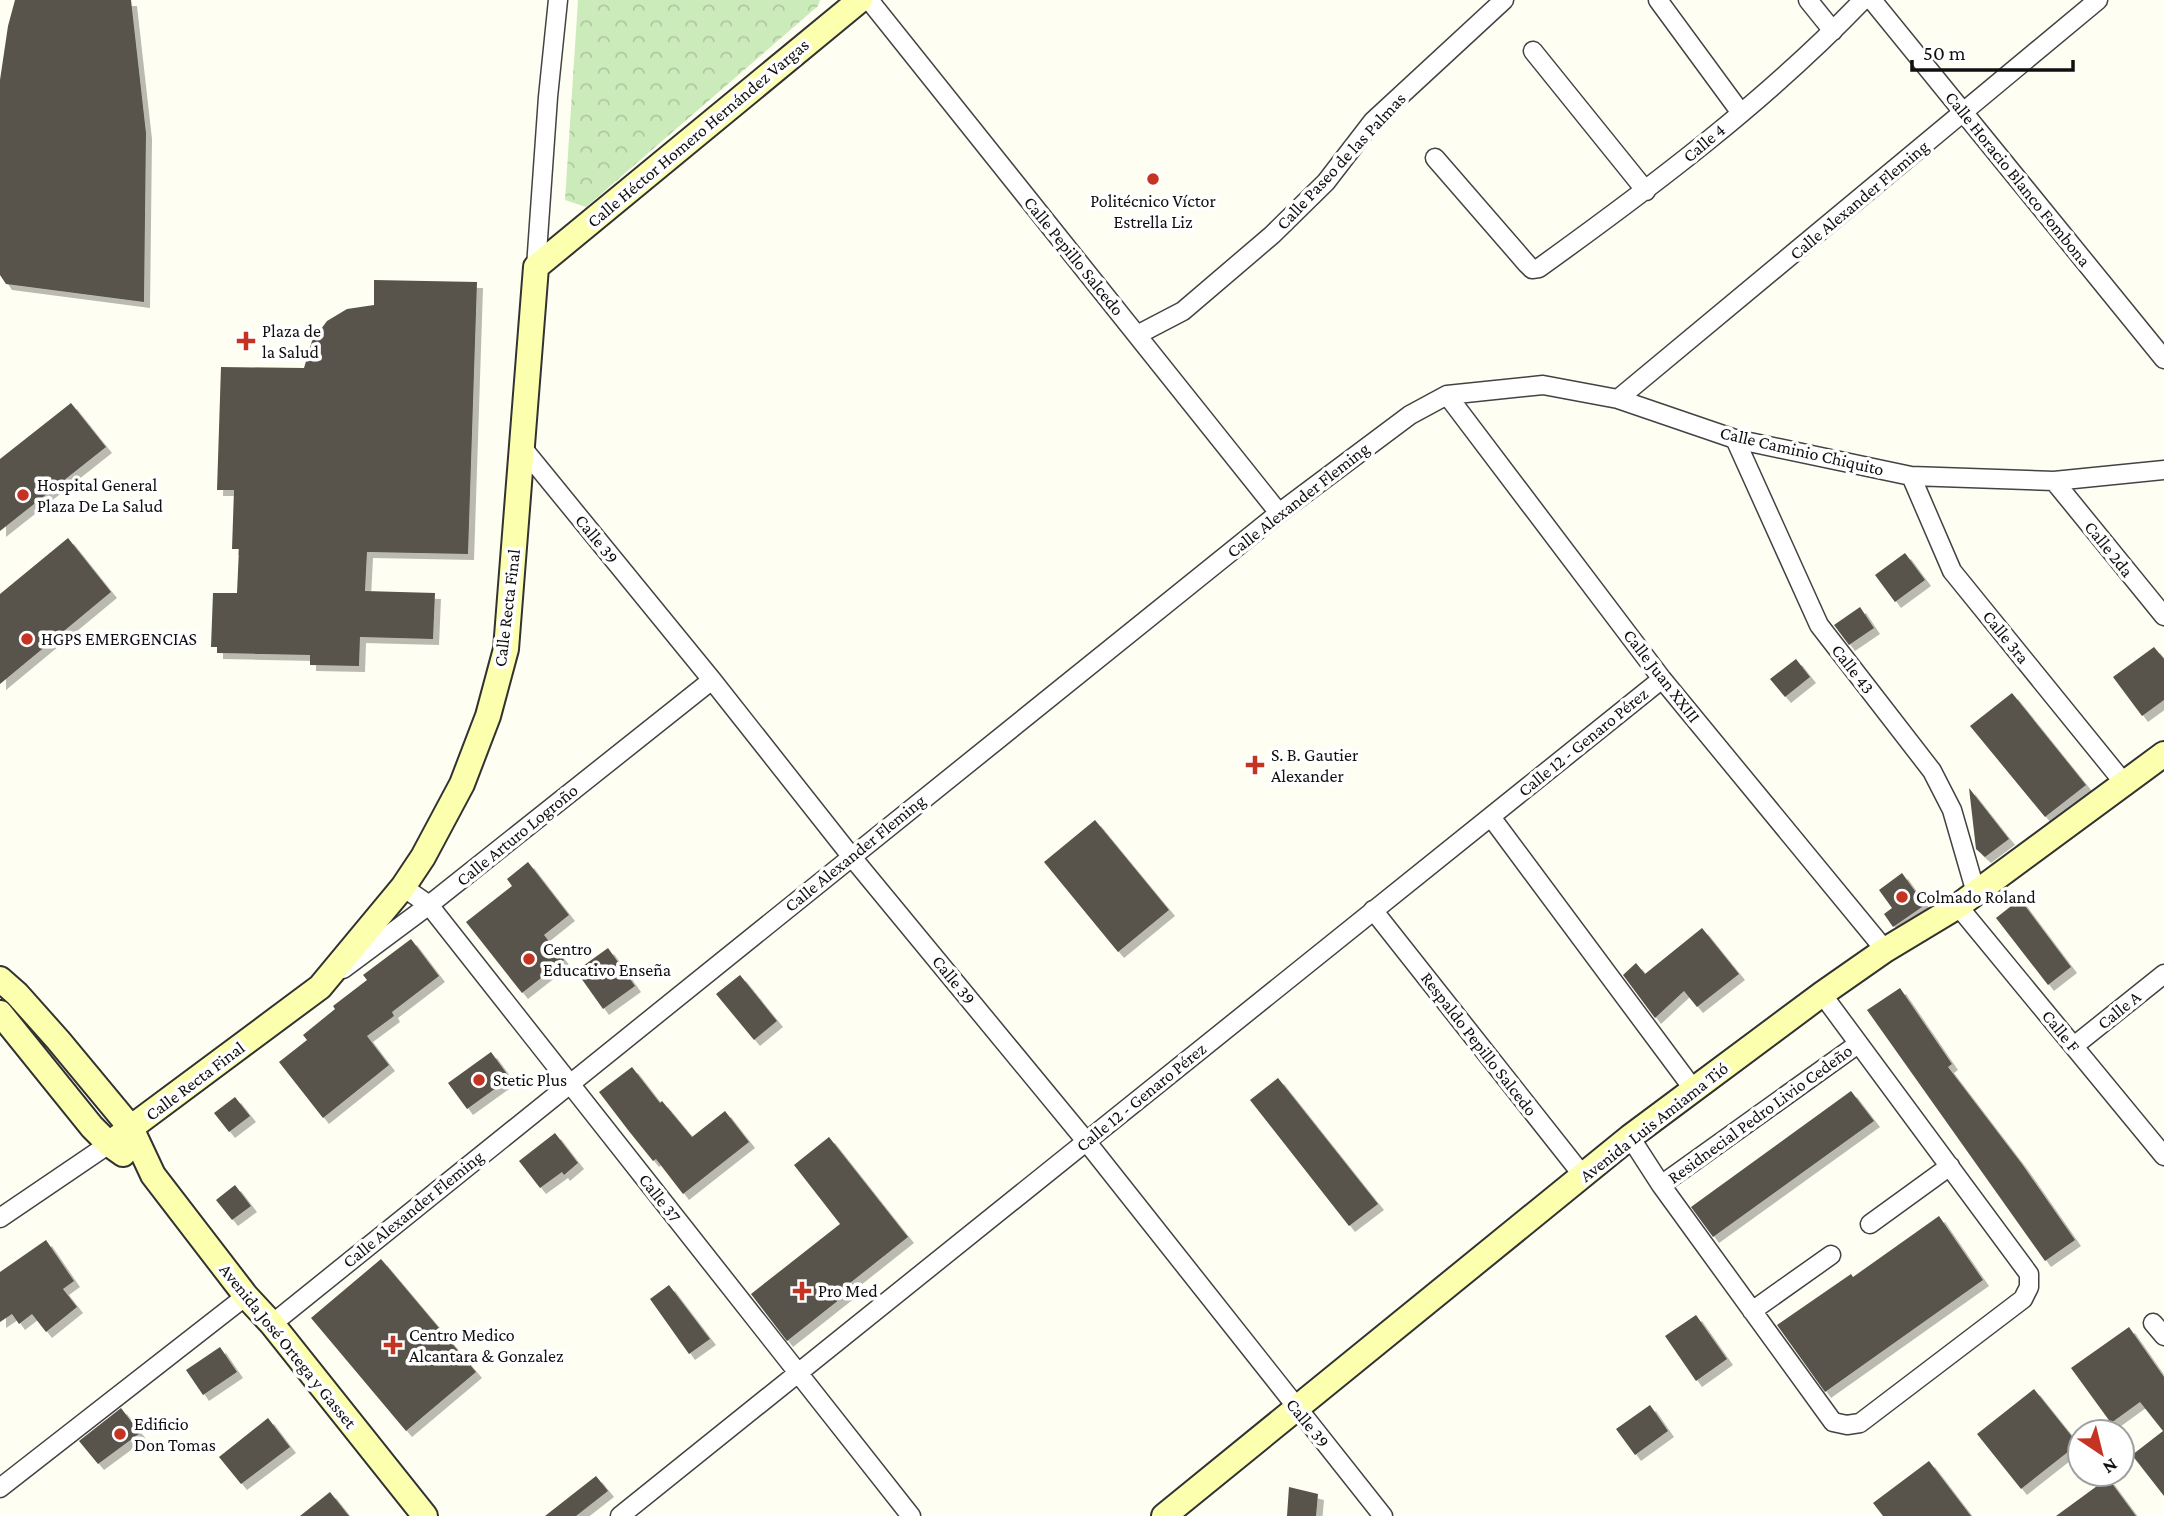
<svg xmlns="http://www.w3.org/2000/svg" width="2164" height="1516" font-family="'Crimson Pro',serif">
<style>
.park{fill:url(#park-crowns)}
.building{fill:#59534b;filter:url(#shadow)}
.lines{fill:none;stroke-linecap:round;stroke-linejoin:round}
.street-casing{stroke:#434343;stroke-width:21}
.secondary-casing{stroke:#323232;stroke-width:28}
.street{stroke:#fff;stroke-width:18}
.secondary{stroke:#fcffad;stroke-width:24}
.poi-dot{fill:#c53322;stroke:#fff;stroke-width:2.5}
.labels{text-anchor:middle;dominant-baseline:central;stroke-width:7;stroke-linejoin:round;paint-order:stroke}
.street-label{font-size:18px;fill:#101010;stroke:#fff}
.poi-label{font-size:18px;fill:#101010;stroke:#fff;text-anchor:start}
</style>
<defs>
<pattern id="park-crowns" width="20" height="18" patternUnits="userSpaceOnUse" patternTransform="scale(1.75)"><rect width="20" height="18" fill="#ccebba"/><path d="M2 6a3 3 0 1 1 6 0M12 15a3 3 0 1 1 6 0" fill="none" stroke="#aec89f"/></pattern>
<filter id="shadow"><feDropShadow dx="6" dy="6" stdDeviation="0" flood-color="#0004"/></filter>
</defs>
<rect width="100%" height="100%" fill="#fffef2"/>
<path class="park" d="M578,0H820L818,6L586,207L565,200Z"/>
<path class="building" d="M15,0H131L146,133L144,302L6,284L0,275V80L8,26Z
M374,280L477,282L468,554L367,552L365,591L435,593L433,639L360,637L359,666L310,665V655L217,653V647H211L213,593H237L239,549H232L234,490H217L221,367L304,368L312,341L327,321L347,309L374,305Z
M71,403L106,447L0,531V459Z
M68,538L111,592L0,684V594Z
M1905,553L1925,580L1895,602L1875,575Z
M1860,607L1874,628L1849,645L1834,625Z
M2154,647L2164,659V700L2142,716L2113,677Z
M1796,659L1810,677L1785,697L1770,679Z
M2012,693L2086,785L2045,817L1970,726Z
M1969,788L2009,839L1985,857L1976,849Z
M1095,820L1169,910L1118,952L1044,862Z
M528,862L569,915L544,935L564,960L522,993L466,922L512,886L507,879Z
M1902,873L1925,905L1893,927L1884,914L1892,908L1879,890Z
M2020,899L2071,967L2048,985L1996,918Z
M1702,928L1739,974L1697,1007L1684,991L1655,1018L1623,975L1636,963L1645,974Z
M411,939L439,976L392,1012L394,1016L367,1036L389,1065L323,1118L279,1062L307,1040L303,1035L335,1009L333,1006L367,980L363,975Z
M608,948L635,986L603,1009L576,971Z
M740,975L777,1021L754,1040L716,994Z
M1900,988L1952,1064L1948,1067L2022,1164L2075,1240L2045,1261L1867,1010Z
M491,1052L510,1078L467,1109L448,1083Z
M632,1067L660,1103L662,1101L692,1137L725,1111L749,1142L683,1194L656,1159L653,1161L628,1130L599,1092Z
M1278,1078L1378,1204L1349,1226L1250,1100Z
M1851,1091L1874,1121L1713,1237L1691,1207Z
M235,1097L250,1116L229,1132L214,1113Z
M555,1133L578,1163L564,1175L562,1172L540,1188L519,1161Z
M829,1137L908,1237L850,1283L854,1288L787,1341L751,1294L840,1224L794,1165Z
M235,1185L251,1206L232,1220L216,1200Z
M1939,1216L1983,1280L1825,1392L1777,1325L1851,1274L1853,1277Z
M46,1240L74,1281L63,1289L77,1307L46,1332L32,1314L19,1324L12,1314L0,1322V1272Z
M381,1259L476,1372L406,1431L311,1318Z
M669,1285L710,1339L689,1354L650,1299Z
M1696,1315L1727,1359L1696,1381L1665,1336Z
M2129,1327L2164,1377V1496L2132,1455L2163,1431L2140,1402L2111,1423L2071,1368Z
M220,1347L237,1372L203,1395L186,1370Z
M2034,1389L2078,1444L2021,1489L1977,1434Z
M1650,1405L1668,1431L1635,1455L1616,1429Z
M121,1408L140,1433L98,1464L79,1441Z
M268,1418L290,1447L241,1484L219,1457Z
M1929,1461L1971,1516H1883L1873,1503Z
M596,1476L608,1491L576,1516H545Z
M2108,1478L2136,1516H2056Z
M1289,1487L1318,1494L1316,1516H1287Z
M330,1492L349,1516H300Z"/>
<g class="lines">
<defs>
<path id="street" d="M869,0L1279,513
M1658,0L1741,113
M1808,0L1833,31
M1872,0L2164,359
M1533,51L1646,191
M1435,158L1527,264L1532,269L1539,268C1653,186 1766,101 1863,0
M536,267L548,97L558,0
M1137,335L1183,311L1272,235L1326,182L1373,121L1504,0
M1447,395L1662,679L1885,950
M1618,399L2098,0
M1735,439L1819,625L1932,771L1952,810L1976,893
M521,446L712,680L851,856L1086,1141L1383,1516
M1911,476L1952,571L2124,783
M2054,481L2164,616
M1491,817L1694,1090
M403,887L429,905L911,1516
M1958,906L2164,1156
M1373,910L1584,1177
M343,969L429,905L712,680
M2074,1046L2164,974
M1630,1137L1661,1185L1833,1422L1847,1425L1860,1423L2023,1299L2029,1287V1274L1822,994
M1661,1185L1858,1044
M0,1218L109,1144
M1870,1224L1950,1166
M1752,1311L1831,1255
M2153,1323L2164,1336
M272,1324L1279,513L1410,415L1447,395L1543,385L1618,399L1735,439L1911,476L2054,481L2164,470
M0,1488L246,1296
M620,1516L1662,679"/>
<path id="secondary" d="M0,979L17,994L58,1040L131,1128L153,1175L246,1296L272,1324L425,1516
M0,1013L92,1127L109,1144L123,1154
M109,1144L320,987L403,887L423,857L462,784L488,716L506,649L536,267L860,0
M1164,1516L1630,1137L1822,994L1885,950L1958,906L2164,754"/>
</defs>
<use href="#street" class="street-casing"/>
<use href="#secondary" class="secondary-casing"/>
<use href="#street" class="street"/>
<use href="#secondary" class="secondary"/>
</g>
<g class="poi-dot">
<circle cx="1153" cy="179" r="7"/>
<path d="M242.5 330.5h7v7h7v7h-7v7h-7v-7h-7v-7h7z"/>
<circle cx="23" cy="495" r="7"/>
<circle cx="27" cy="639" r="7"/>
<path d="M1251.5 754.5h7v7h7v7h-7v7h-7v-7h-7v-7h7z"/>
<circle cx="1902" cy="897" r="7"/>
<circle cx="529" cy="959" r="7"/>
<circle cx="479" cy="1080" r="7"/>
<path d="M798.5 1280.5h7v7h7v7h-7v7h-7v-7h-7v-7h7z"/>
<path d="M389.5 1334.5h7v7h7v7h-7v7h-7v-7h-7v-7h7z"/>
<circle cx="120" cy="1434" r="7"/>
</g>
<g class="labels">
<g class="street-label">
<text transform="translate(698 133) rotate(-40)">Calle Héctor Homero Hernández Vargas</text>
<text transform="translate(1704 143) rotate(-40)">Calle 4</text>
<text transform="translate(1341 161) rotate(-47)">Calle Paseo de las Palmas</text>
<text transform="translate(2018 179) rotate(51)">Calle Horacio Blanco Fombona</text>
<text transform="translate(1859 200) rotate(-40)">Calle Alexander Fleming</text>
<text transform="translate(1074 256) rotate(51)">Calle Pepillo Salcedo</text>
<text transform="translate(1802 451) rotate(13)">Calle Caminio Chiquito</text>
<text transform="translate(1298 500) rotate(-38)">Calle Alexander Fleming</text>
<text transform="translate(597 539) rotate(51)">Calle 39</text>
<text transform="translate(2109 549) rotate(51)">Calle 2da</text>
<text transform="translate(507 608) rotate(-83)">Calle Recta Final</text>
<text transform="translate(2006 637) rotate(51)">Calle 3ra</text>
<text transform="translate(1853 669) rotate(52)">Calle 43</text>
<text transform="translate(1662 676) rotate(52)">Calle Juan XXIII</text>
<text transform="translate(1583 742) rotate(-39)">Calle 12 - Genaro Pérez</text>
<text transform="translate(517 835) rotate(-39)">Calle Arturo Logroño</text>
<text transform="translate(855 853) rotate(-39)">Calle Alexander Fleming</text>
<text transform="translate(954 980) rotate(51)">Calle 39</text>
<text transform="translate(2119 1010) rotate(-39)">Calle A</text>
<text transform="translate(2061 1031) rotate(51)">Calle F</text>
<text transform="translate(1479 1044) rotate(52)">Respaldo Pepillo Salcedo</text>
<text transform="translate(195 1081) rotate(-37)">Calle Recta Final</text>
<text transform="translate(1141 1097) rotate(-39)">Calle 12 - Genaro Pérez</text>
<text transform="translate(1760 1114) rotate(-36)">Residnecial Pedro Livio Cedeño</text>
<text transform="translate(1654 1122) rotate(-38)">Avenida Luis Amiama Tió</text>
<text transform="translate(660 1198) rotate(52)">Calle 37</text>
<text transform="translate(413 1209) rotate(-39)">Calle Alexander Fleming</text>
<text transform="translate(288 1346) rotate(51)">Avenida José Ortega y Gasset</text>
<text transform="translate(1308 1423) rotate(51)">Calle 39</text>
</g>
<g class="poi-label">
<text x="1153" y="201" text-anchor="middle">Politécnico Víctor<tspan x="1153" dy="21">Estrella Liz</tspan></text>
<text x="262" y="331">Plaza de<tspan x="262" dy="21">la Salud</tspan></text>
<text x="37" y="485">Hospital General<tspan x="37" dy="21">Plaza De La Salud</tspan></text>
<text x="41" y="639">HGPS EMERGENCIAS</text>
<text x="1271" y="755">S. B. Gautier<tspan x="1271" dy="21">Alexander</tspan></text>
<text x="1916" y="897">Colmado Roland</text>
<text x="543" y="949">Centro<tspan x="543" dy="21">Educativo Enseña</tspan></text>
<text x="493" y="1080">Stetic Plus</text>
<text x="818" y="1291">Pro Med</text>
<text x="409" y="1335">Centro Medico<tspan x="409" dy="21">Alcantara &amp; Gonzalez</tspan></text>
<text x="134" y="1424">Edificio<tspan x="134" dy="21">Don Tomas</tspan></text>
</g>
</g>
<g transform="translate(2101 1453) rotate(145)"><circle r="33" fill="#ffffff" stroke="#9f9f9f" stroke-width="2"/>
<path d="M0-5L12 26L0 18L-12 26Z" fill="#c53322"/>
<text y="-10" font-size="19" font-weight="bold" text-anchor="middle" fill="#101010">N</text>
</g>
<path d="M1912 60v10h161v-10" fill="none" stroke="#101010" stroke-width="3.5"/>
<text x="1923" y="60" font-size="21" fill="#101010" stroke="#ffffff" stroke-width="5" paint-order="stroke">50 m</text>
</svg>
